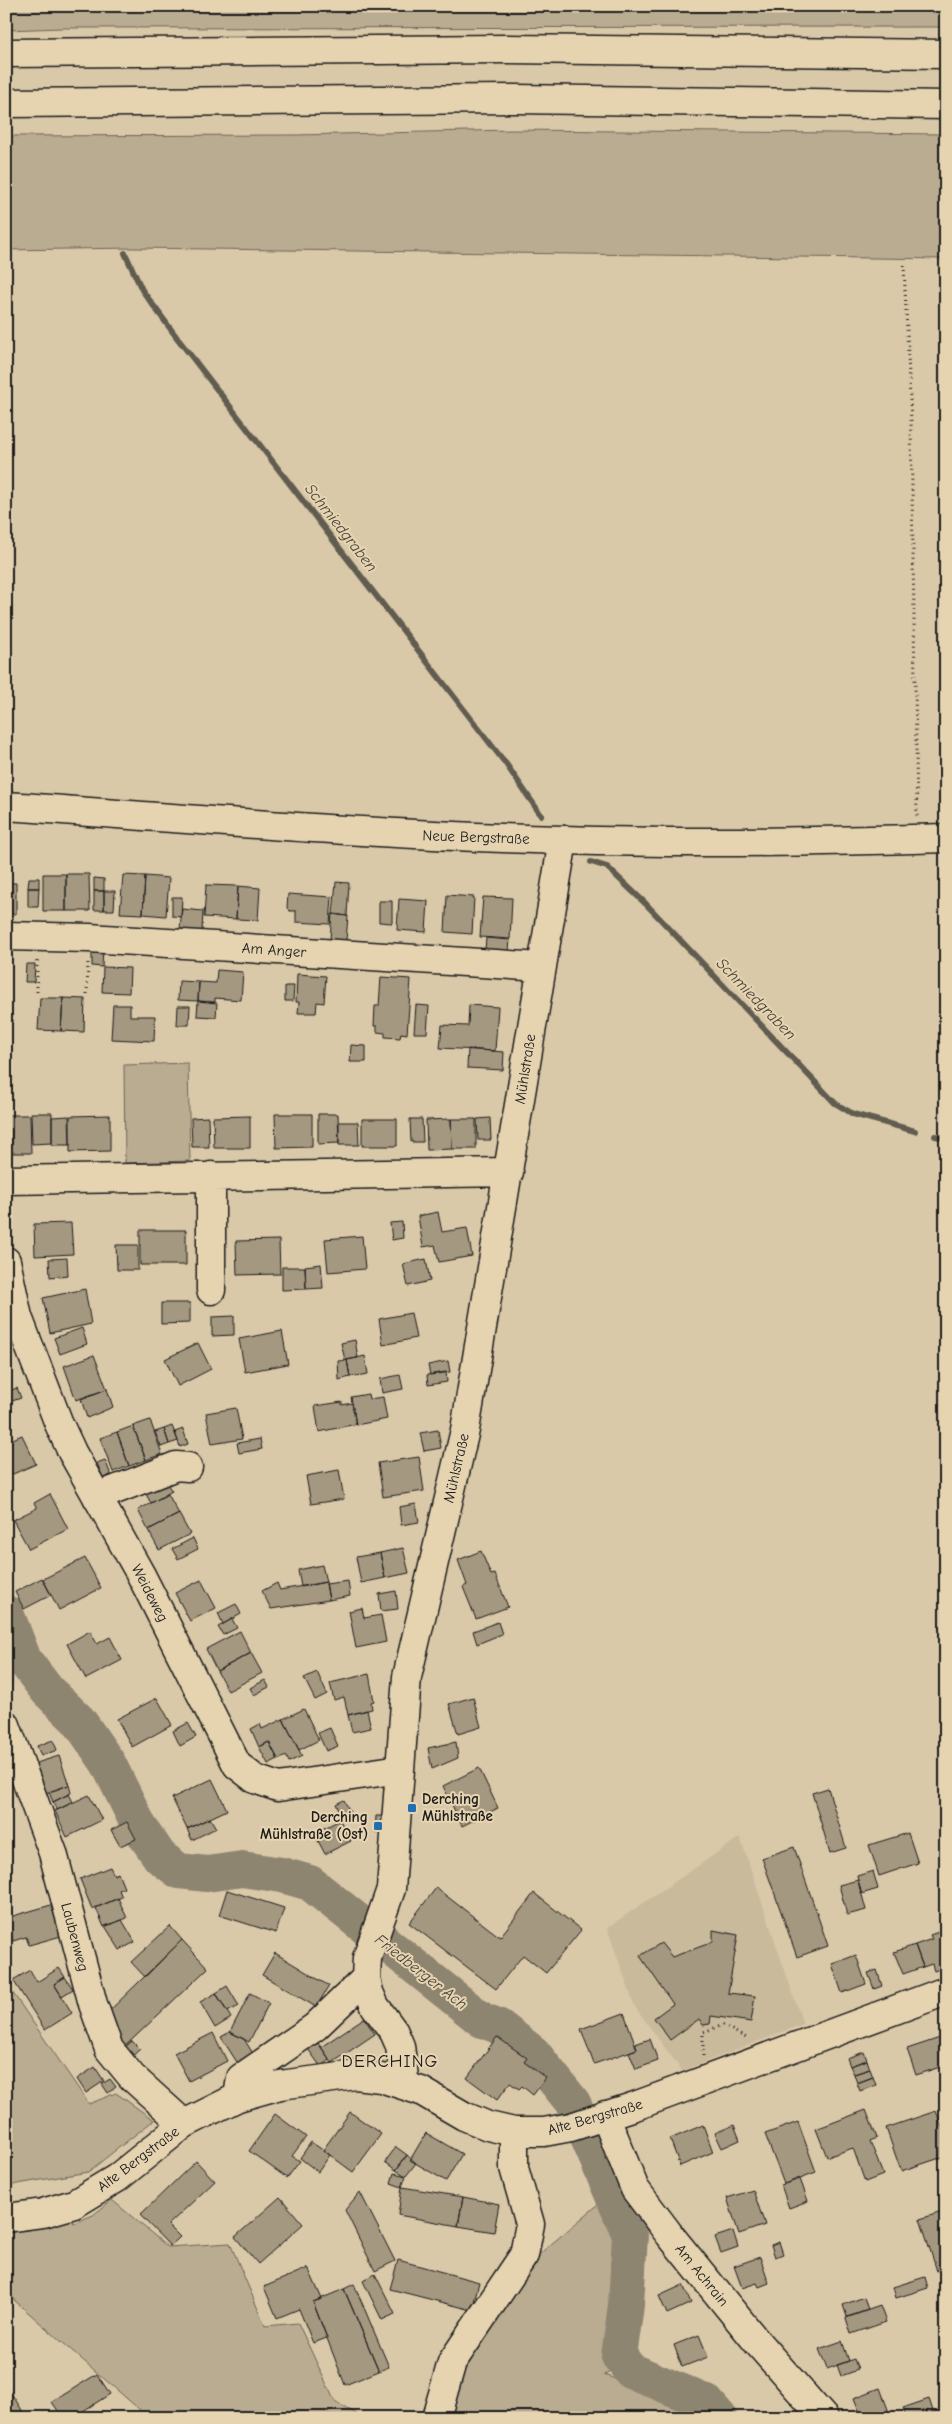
<svg xmlns="http://www.w3.org/2000/svg" width="952" height="2424" font-family="'Comic Neue',sans-serif">
<style>
.built{fill:#caba9c}
.green{fill:#baac91;stroke:#6b6456}
.lines{fill:none;stroke-linecap:round;stroke-linejoin:round}
.stream{stroke:#605b4f;stroke-width:6}
.river{stroke:#8e8571;stroke-width:36}
.building{fill:#a59880;stroke:#1c1c1c}
.minor-casing{stroke:#1c1c1c;stroke-width:31}
.major-casing{stroke:#1c1c1c;stroke-width:31}
.highway-casing{stroke:#1c1c1c;stroke-width:31}
.path{stroke:#1c1c1c;stroke-width:3;stroke-dasharray:1 4;stroke-linecap:butt}
.minor{stroke:#e6d4b1;stroke-width:28}
.major{stroke:#e6d4b1;stroke-width:28}
.highway{stroke:#e6d4b1;stroke-width:28}
.poi-dot{fill:#1f6fb2;stroke:#e6d4b1;stroke-width:2}
.labels{text-anchor:middle;dominant-baseline:central;stroke-width:4;stroke-linejoin:round;paint-order:stroke}
.street-label{font-size:15px;fill:#1c1c1c;stroke:#e6d4b1}
.poi-label{font-size:15px;font-weight:bold;fill:#1c1c1c;stroke:#e6d4b1;text-anchor:start}
.water-label{font-size:16px;font-style:italic;fill:#44413a;stroke:#e6d4b1}
.quarter-label{font-size:18px;letter-spacing:1px;fill:#1c1c1c;stroke:#e6d4b1}
</style>
<rect width="100%" height="100%" fill="#dac9a8"/>
<filter id="ink" filterUnits="userSpaceOnUse"><feTurbulence type="fractalNoise" baseFrequency=".02" numOctaves="2"/><feDisplacementMap in="SourceGraphic" scale="10" xChannelSelector="R" yChannelSelector="G"/><feConvolveMatrix kernelMatrix="1 2 1 2 8 2 1 2 1" color-interpolation-filters="sRGB"/></filter>
<g filter="url(#ink)">
<path class="built" d="M740,1837L803,2024L682,2071L635,2007L607,1928Z"/>
<path class="green" d="M6,6H946V27L62,28L6,30Z
M512,130L946,134V259L134,248L6,250V136L296,135Z
M188,1063L190,1161L125,1163L124,1065Z
M6,1619L15,1640L6,1762Z
M6,1983L89,2104L116,2093L154,2120L88,2172L6,2186Z
M620,2186L638,2236L636,2297L630,2342L639,2360L604,2375L705,2410L711,2418H446L463,2365L530,2262Z
M112,2200L168,2247L230,2243L265,2326L298,2323L335,2402L364,2418H149L6,2293V2232L47,2227L71,2219L74,2223L93,2215Z"/>
<g class="lines">
<path class="stream" d="M125,253L142,290L178,339L506,764L541,815
M591,862L607,867L646,904L835,1103L853,1114L915,1131
M935,1136L946,1138"/>
<path class="river" d="M6,1613L24,1660L47,1690L79,1721L108,1763L139,1826L160,1857L179,1871L207,1874L242,1869L282,1875L310,1883L482,2020L498,2026L533,2053L573,2103L630,2235L626,2305L619,2356L630,2370L707,2403L720,2418"/>
</g>
<path class="building" d="M43,874H66V911H43Z
M66,874H89L90,911H66Z
M123,875L145,876L143,914L120,913Z
M145,876L169,878L166,916L143,914Z
M29,878H39V888H28Z
M94,878L104,879V891H94Z
M336,882L349,883L347,916L333,914Z
M6,883H16V914H6Z
M206,885L238,886L236,919L204,917Z
M238,886L260,888L258,920L236,919Z
M28,888H39L38,907H28Z
M94,891H104V910H94Z
M104,891H115L114,910H104Z
M288,894L332,897L330,924L296,922V911H290L287,908Z
M447,895L474,897L472,934L445,932Z
M172,897H182L181,917L172,916Z
M483,897L512,898L510,939L480,937Z
M399,899L428,901L426,932L397,930Z
M379,901H392V923L379,922Z
M182,909L203,911L202,931L180,929Z
M332,914L348,916L346,940L330,939Z
M486,938L510,940L509,951L485,950Z
M92,949H103L102,967L92,966Z
M26,964H35L34,982H25Z
M103,967L130,968L129,993L102,992Z
M217,970L243,972L241,1000L215,998V1002L198,1001L199,982L216,983Z
M297,974L326,976L324,1003L317,1002L316,1013H298L299,1002H296Z
M381,977L411,979L407,1034L401,1033L400,1038L385,1037V1033L377,1032V1026H374L375,1006H379Z
M179,981L199,982L198,1001L178,1000Z
M285,986H294L293,1001H285Z
M40,998H63L61,1031L38,1030Z
M63,998L85,999L84,1032L61,1031Z
M198,1001L217,1003L216,1017L197,1016Z
M113,1005H130V1016H155L154,1041L111,1039Z
M416,1005L429,1006L427,1033H414Z
M469,1005L498,1007L495,1051L440,1048L442,1025L468,1026Z
M178,1006H190L189,1025H177Z
M351,1045L366,1046V1062H350Z
M468,1049L504,1052L503,1070L467,1068Z
M31,1113H52V1143L32,1144Z
M275,1114H312V1147L276,1148Z
M318,1114H338L339,1143L318,1144Z
M6,1115H30L31,1153H6Z
M110,1115V1151L70,1152V1116Z
M69,1116L70,1145H52V1117Z
M250,1116V1148H214L213,1117Z
M208,1117L209,1147H192L191,1118Z
M490,1118L491,1140H478L477,1119Z
M362,1119H397V1146H362Z
M410,1119H422L423,1142H411Z
M451,1119L452,1149L427,1150L426,1120Z
M451,1119H476V1149H452Z
M339,1122H358L359,1145H339Z
M438,1212L442,1232L467,1228L472,1256L439,1262L435,1245L423,1247L418,1216Z
M402,1222L403,1238L392,1240L390,1223Z
M71,1223L73,1254L35,1256L34,1224Z
M140,1230H186V1265H140Z
M362,1236L365,1269L328,1272L325,1239Z
M279,1240L280,1274L237,1275L236,1241Z
M116,1245H138V1270H117Z
M67,1258L68,1275L50,1277L49,1259Z
M426,1259L430,1281L408,1286L403,1264Z
M321,1264L323,1288L306,1289L305,1266Z
M282,1267H305L306,1289L282,1290Z
M85,1289L91,1324L50,1333L43,1298Z
M161,1303H190V1323L161,1324Z
M411,1313L416,1338L383,1345L379,1319Z
M234,1316V1335L212,1336V1317Z
M82,1328L87,1344L60,1354L54,1338Z
M282,1331L288,1364L245,1372L239,1339Z
M355,1340L358,1358L345,1360L341,1343Z
M198,1343L211,1369L178,1386L165,1359Z
M94,1355L107,1389L76,1400L64,1366Z
M365,1356L368,1374L350,1377L347,1360Z
M347,1360L350,1377L339,1380L338,1361Z
M448,1361L450,1372L430,1375L428,1365Z
M446,1372L447,1382L428,1385L427,1375Z
M400,1375L403,1389L382,1393L380,1379Z
M17,1388L21,1398L6,1403V1392Z
M107,1389L113,1407L87,1418L81,1399Z
M368,1394L369,1399L383,1397L387,1419L356,1425L351,1397Z
M342,1402V1405L352,1403L356,1424L319,1432L315,1406Z
M236,1408L242,1439L212,1444L206,1413Z
M150,1420L162,1454L146,1460L133,1426Z
M133,1426L146,1460L129,1466L117,1432Z
M172,1426L178,1441L169,1444L164,1429Z
M164,1429L169,1444L161,1447L155,1432Z
M183,1429L188,1444L180,1447L175,1432Z
M438,1430L441,1448L424,1451L420,1433Z
M117,1432L129,1466L113,1472L100,1438Z
M22,1435L36,1464L6,1477V1442Z
M260,1439L262,1449L239,1453L237,1443Z
M419,1457L424,1491L383,1497L378,1463Z
M105,1460L111,1475L103,1478L97,1463Z
M339,1470L344,1499L311,1504L306,1476Z
M164,1480L172,1491L151,1503L143,1489Z
M50,1494L68,1529L29,1549L13,1520L37,1508L34,1503Z
M168,1494L179,1514L148,1530L138,1510Z
M416,1504L419,1522L401,1525L399,1507Z
M179,1514L190,1534L159,1550L148,1530Z
M193,1538L198,1549L178,1559L172,1549Z
M403,1548L409,1573L385,1578L380,1553Z
M481,1551L491,1575L495,1574L508,1607L476,1619L463,1587L467,1585L458,1560Z
M380,1553L385,1578L361,1583L356,1557Z
M85,1558L101,1588L59,1610L43,1579Z
M322,1565L326,1582L301,1587L298,1570Z
M42,1578L51,1595L24,1609L15,1592Z
M201,1580L216,1608L190,1621L175,1593Z
M348,1581L350,1596L329,1600L326,1584Z
M326,1582L329,1600L271,1609L262,1591L277,1583L280,1590Z
M396,1591L398,1609L381,1611L379,1594Z
M236,1604L241,1614L223,1624L218,1613Z
M362,1608L364,1618L381,1615L386,1642L356,1648L349,1611Z
M232,1619L237,1628L223,1635L218,1627Z
M498,1622L502,1634L477,1644L473,1631Z
M90,1631L97,1644L110,1637L122,1660L86,1679L67,1644Z
M240,1631L251,1653L217,1671L206,1649Z
M251,1653L262,1673L228,1691L217,1671Z
M317,1672L327,1694L315,1700L304,1678Z
M369,1674L374,1701L371,1702L372,1709L348,1715L344,1697L334,1700L330,1683Z
M265,1680L269,1687L254,1695L250,1688Z
M473,1697L481,1727L458,1734L449,1704Z
M157,1698L172,1725L132,1747L117,1719Z
M304,1709L319,1740L299,1750L283,1719Z
M367,1710L371,1728L352,1732L348,1715Z
M283,1719L302,1756L289,1762L286,1756L278,1760L269,1742L259,1747L251,1729L260,1724L262,1729Z
M188,1723L196,1737L180,1746L173,1731Z
M330,1728L338,1746L326,1751L318,1733Z
M53,1740L57,1750L41,1756L37,1746Z
M269,1742L278,1759L268,1764L259,1747Z
M456,1742L458,1758L432,1769L428,1748Z
M59,1756L69,1785L43,1794L33,1764Z
M479,1768L498,1808L462,1826L443,1786Z
M212,1779L227,1810L187,1829L172,1798Z
M69,1785L71,1793L53,1802L49,1792Z
M828,1788L846,1848L830,1853L812,1793Z
M69,1794L73,1802L57,1810L53,1802Z
M89,1795L102,1820L67,1837L55,1811Z
M344,1800L352,1816L344,1820L336,1804Z
M376,1816H382L381,1832H375Z
M210,1818L216,1828L192,1840L187,1829Z
M340,1820L351,1841L325,1854L314,1833Z
M127,1822L136,1839L120,1846L111,1830Z
M908,1833L918,1863L879,1876L869,1845Z
M794,1847L828,1946L797,1957L762,1858Z
M110,1867L114,1875L118,1873L124,1888L119,1890L122,1897L92,1909L80,1879Z
M873,1871L878,1889L861,1894L857,1876Z
M858,1880L866,1910L847,1915L839,1885Z
M436,1888L500,1937L534,1893L581,1930L546,1973L523,1955L496,1989L409,1923Z
M227,1890L284,1908L276,1933L219,1915Z
M118,1898L127,1918L104,1927L96,1908Z
M51,1905L61,1936L29,1945L26,1937L13,1941L6,1918Z
M122,1920L135,1942L120,1950L105,1926Z
M170,1926L182,1940L145,1977L131,1962Z
M713,1930L738,1935L728,1993L755,1996L751,2022L711,2016L710,2024L703,2025L699,2019L670,2040L654,2018L673,2004L640,1956L661,1943L672,1957L713,1942Z
M944,1930L946,1967L934,1971L932,1964L923,1967L915,1945L932,1939L930,1935Z
M182,1940L208,1968L121,2050L103,2017Z
M915,1945L923,1967L903,1974L894,1952Z
M275,1953L329,1986L316,2007L262,1975Z
M856,1955L866,1984L842,1993L832,1964Z
M59,1968L65,1977L54,1984L72,2013L45,2030L13,1980L30,1970L37,1982Z
M877,1970L882,1986L874,1989L868,1973Z
M65,1977L73,1989L62,1996L54,1984Z
M227,1986L239,2006L227,2012L216,1993Z
M216,1993L231,2018L215,2028L200,2002Z
M250,1993L269,2003L249,2042L230,2032Z
M624,2013L637,2049L594,2064L581,2029Z
M364,2018L375,2034L332,2063L321,2047Z
M230,2032L244,2039L257,2060L242,2070L221,2037Z
M213,2033L227,2061L189,2081L174,2053Z
M946,2036V2065L916,2075L907,2049Z
M497,2037L527,2058L524,2062L546,2078L533,2095L522,2086L519,2089L510,2083L497,2100L467,2078Z
M650,2039L658,2061L636,2069L629,2052L637,2049L635,2044Z
M132,2041L140,2049L128,2060L120,2052Z
M318,2043L330,2060L321,2067L308,2049Z
M864,2052L867,2060L850,2066L847,2058Z
M867,2060L870,2069L854,2074L850,2066Z
M95,2067L104,2081L86,2093L77,2079Z
M870,2069L873,2077L857,2083L854,2074Z
M873,2077L876,2085L860,2091L857,2083Z
M110,2079L116,2087L108,2093L102,2084Z
M866,2110L877,2138L870,2141L883,2175L865,2182L853,2148L827,2157L816,2129Z
M936,2111L946,2137V2156L901,2171L886,2128Z
M350,2112L381,2134L353,2172L323,2150Z
M275,2114L306,2137L292,2156L300,2161L287,2178L249,2151Z
M798,2122L816,2172L784,2184L765,2134Z
M703,2125L713,2152L680,2166L670,2139Z
M734,2125L740,2140L722,2148L715,2133Z
M426,2133L462,2154L446,2181L410,2160Z
M311,2142L330,2155L318,2172L300,2158Z
M396,2147L407,2155L396,2170L385,2162Z
M407,2155L416,2163L406,2176L396,2170Z
M196,2161L215,2181L168,2225L180,2237L170,2246L140,2215Z
M394,2173L406,2176L402,2187L391,2183Z
M800,2179L808,2201L789,2208L781,2185Z
M402,2187L463,2197L458,2226L398,2215Z
M753,2190L765,2225L739,2234L727,2198Z
M360,2192L395,2261L375,2271L345,2210Z
M280,2197L303,2224L258,2264L235,2237Z
M463,2197L499,2204L494,2232L458,2226Z
M945,2211L946,2268L937,2271L920,2219Z
M733,2231L738,2247L721,2253L715,2237Z
M779,2242L783,2254L775,2257L771,2245Z
M760,2257L769,2283L759,2287L757,2283L742,2288L734,2266Z
M398,2260L479,2282L472,2310L390,2289Z
M308,2268L322,2299L313,2302L327,2338L313,2343L299,2309L277,2318L264,2287Z
M375,2274L395,2314L382,2320L363,2281Z
M925,2277L928,2288L896,2298L893,2287Z
M354,2284L389,2367L379,2371L344,2289Z
M683,2285L691,2303L667,2314L659,2296Z
M344,2289L379,2371L345,2385L313,2302Z
M864,2297L868,2310L847,2317L843,2305Z
M880,2306L886,2322L851,2334L846,2318Z
M699,2335L708,2357L682,2367L674,2345Z
M842,2341L849,2361L827,2369L819,2349Z
M854,2359L858,2370L841,2376L837,2365Z
M97,2374L110,2394L72,2418H63L52,2402Z
M6,2385L27,2418H6Z
M880,2388L889,2412L874,2418H862L854,2398Z
M929,2399L934,2414L924,2418H906L903,2408Z"/>
<g class="lines">
<defs>
<path id="minor" d="M6,936L89,938L542,967
M211,1176V1290
M6,1180L509,1172
M6,1261L18,1317L59,1424L72,1452L141,1575L237,1765L255,1779L278,1787L400,1769
M97,1497L176,1466L188,1467
M6,1725L53,1853L93,2004L109,2049L132,2077L184,2124
M405,2085L400,2046L394,2032L375,2006L369,1992L366,1978L367,1958L391,1889L407,1677L465,1430L563,840
M238,2097L241,2078L315,2027L366,1978
M605,2115L635,2189L669,2234L757,2342L824,2418
M6,2218L43,2213L74,2204L117,2178L184,2124L238,2097L280,2085L356,2075L381,2078L421,2091L464,2116L488,2126L514,2132H544L571,2127L635,2106L946,1991
M436,2418L452,2362L524,2255L530,2224L514,2168V2132"/>
<path id="major" d="M6,806C192,819 377,835 563,840C690,844 818,842 946,838"/>
<path id="highway" d="M6,53L507,49L946,54
M6,103L515,99L946,105"/>
</defs>
<use href="#minor" class="minor-casing"/>
<use href="#major" class="major-casing"/>
<use href="#highway" class="highway-casing"/>
<path class="path" d="M904,265L911,421L917,816
M37,992V960
M87,994L88,960
M703,2056V2032L723,2025L748,2039"/>
<use href="#minor" class="minor"/>
<use href="#major" class="major"/>
<use href="#highway" class="highway"/>
</g>
</g>
<g class="poi-dot">
<rect x="407" y="1803" width="10" height="10" rx="2.5"/>
<rect x="373" y="1821" width="10" height="10" rx="2.5"/>
</g>
<g class="labels">
<g class="street-label">
<text transform="translate(476 837) rotate(2)">Neue Bergstraße</text>
<text transform="translate(274 950) rotate(4)">Am Anger</text>
<text transform="translate(525 1069) rotate(-81)">Mühlstraße</text>
<text transform="translate(456 1468) rotate(-77)">Mühlstraße</text>
<text transform="translate(150 1593) rotate(63)">Weideweg</text>
<text transform="translate(75 1937) rotate(75)">Laubenweg</text>
<text transform="translate(595 2117) rotate(-16)">Alte Bergstraße</text>
<text transform="translate(138 2159) rotate(-37)">Alte Bergstraße</text>
<text transform="translate(702 2275) rotate(51)">Am Achrain</text>
</g>
<g class="poi-label">
<text x="422" y="1799">Derching<tspan x="422" dy="17">Mühlstraße</tspan></text>
<text x="368" y="1817" text-anchor="end">Derching<tspan x="368" dy="17">Mühlstraße (Ost)</tspan></text>
</g>
<g class="water-label">
<text transform="translate(341 528) rotate(52)">Schmiedgraben</text>
<text transform="translate(756 999) rotate(46)">Schmiedgraben</text>
<text transform="translate(421 1972) rotate(38)">Friedberger Ach</text>
</g>
<g class="quarter-label">
<text x="390" y="2061">DERCHING</text>
</g>
</g>
<rect width="952" height="2424" fill="none" stroke="#e6d4b1" stroke-width="25"/>
<rect x="12" y="12" width="927" height="2399" fill="none" stroke="#1c1c1c" stroke-width="2" filter="url(#ink)"/>
</svg>
